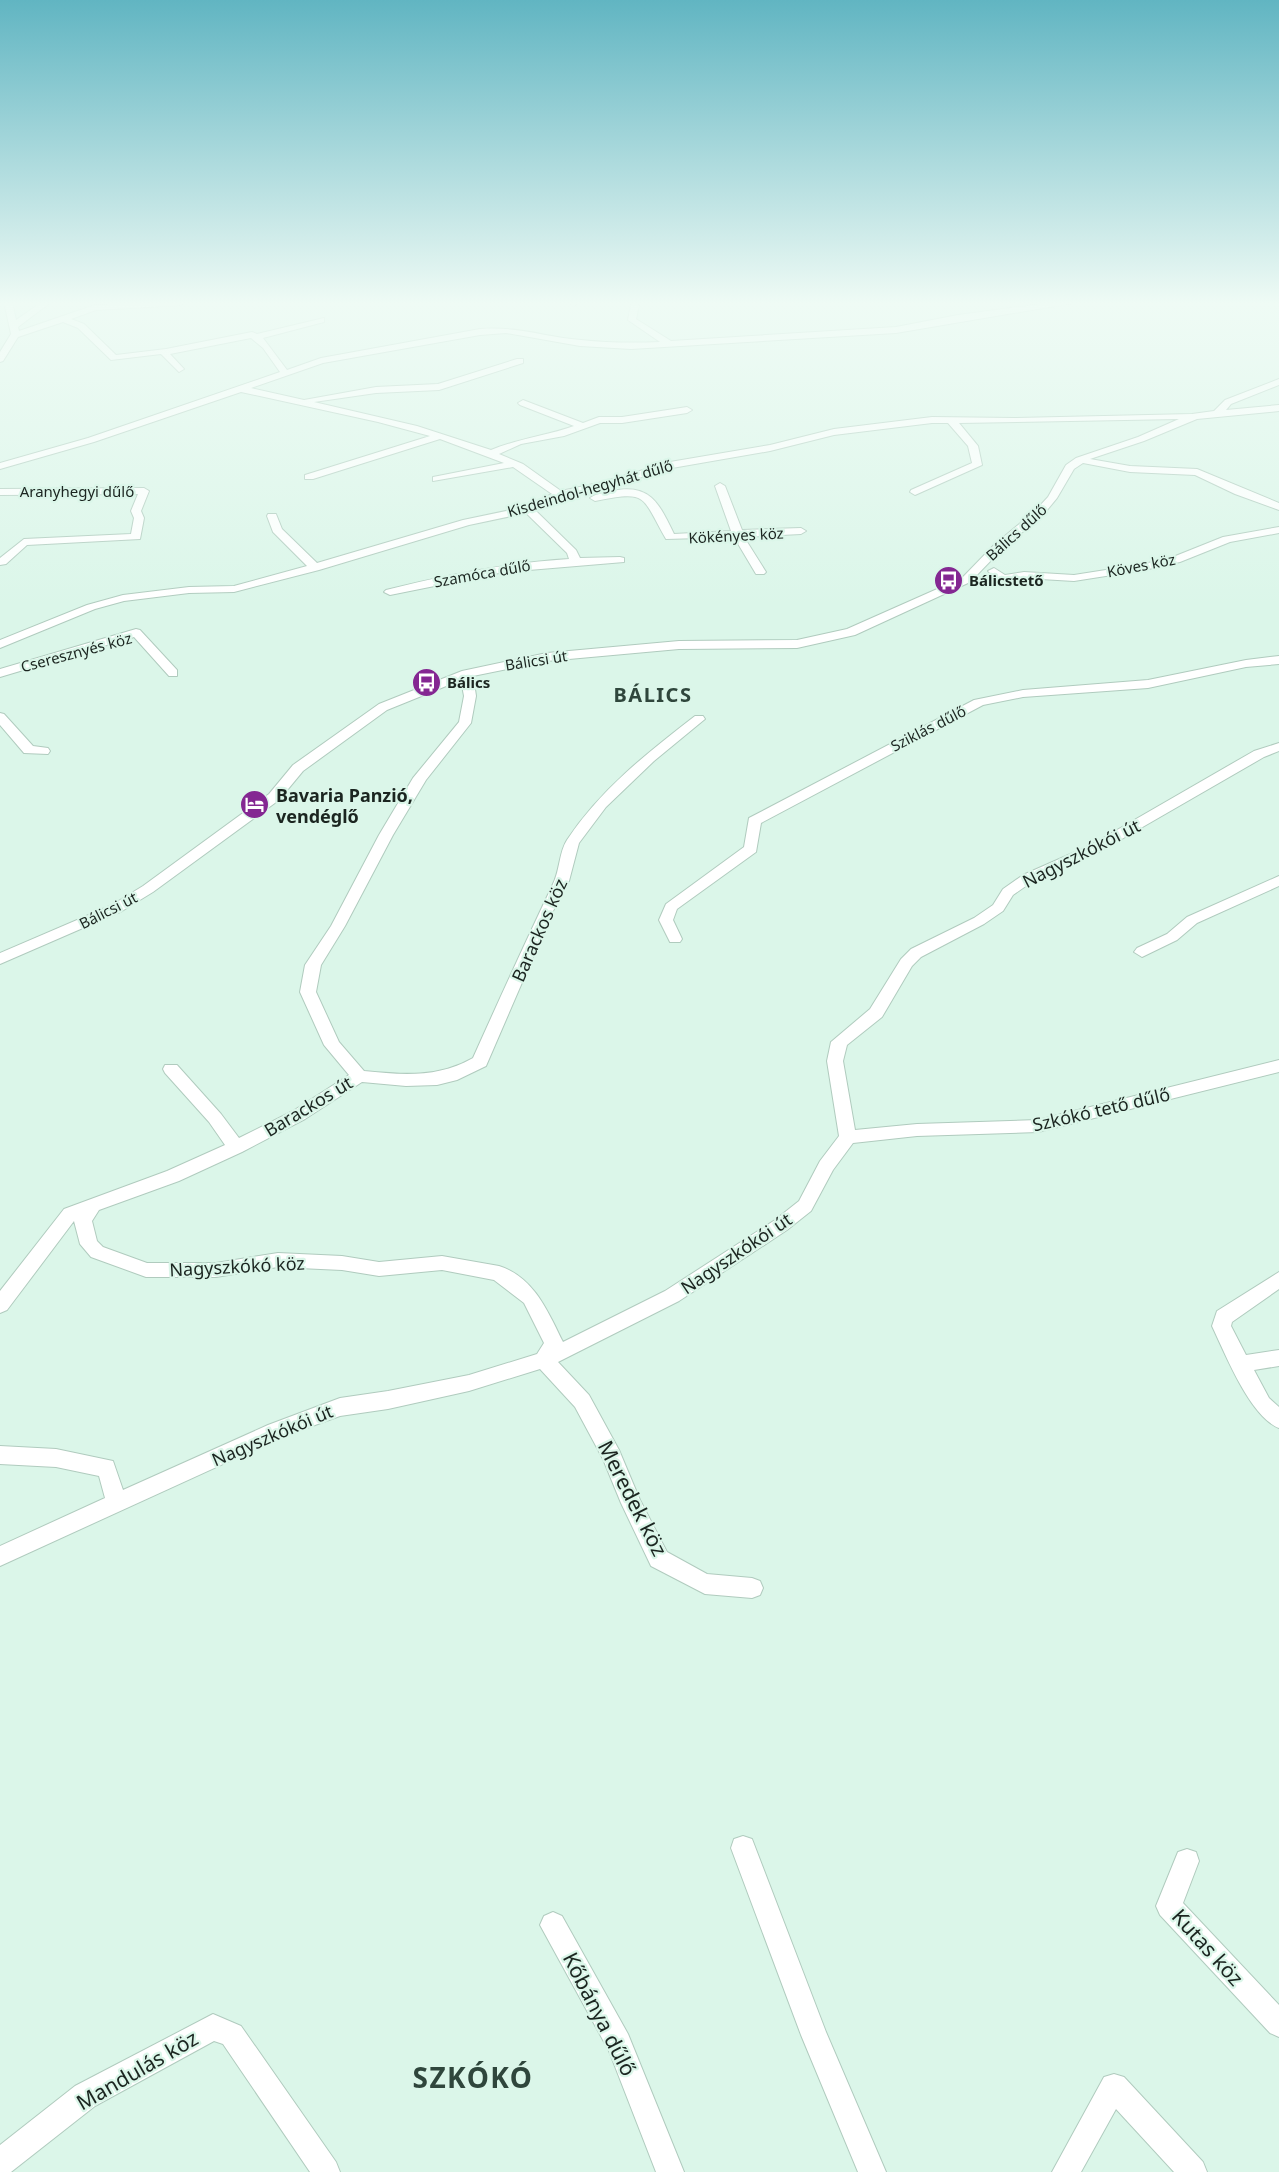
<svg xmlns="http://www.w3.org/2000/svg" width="1279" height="2172" font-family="'Noto Sans',sans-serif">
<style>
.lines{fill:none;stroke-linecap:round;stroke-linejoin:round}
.street-casing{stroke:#b0cbbe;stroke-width:2}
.street{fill:#fff;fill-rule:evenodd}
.labels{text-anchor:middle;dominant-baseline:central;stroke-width:4.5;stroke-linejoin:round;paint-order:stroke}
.far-street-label{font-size:15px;fill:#1b2520;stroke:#dbf6e9}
.far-poi-label{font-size:15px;font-weight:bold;fill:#1b2520;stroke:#dbf6e9;text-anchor:start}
.poi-label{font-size:18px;font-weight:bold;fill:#1b2520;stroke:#dbf6e9;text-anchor:start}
.street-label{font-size:18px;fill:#1b2520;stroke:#dbf6e9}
.far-district-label{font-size:20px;font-weight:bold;letter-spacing:1.5px;fill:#2f463c;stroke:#dbf6e9}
.near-street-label{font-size:21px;fill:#1b2520;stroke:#dbf6e9}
.near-district-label{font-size:28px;font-weight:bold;letter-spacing:1.5px;fill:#2f463c;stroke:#dbf6e9}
</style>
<rect width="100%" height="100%" fill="#dbf6e9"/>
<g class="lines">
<defs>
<path id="street" d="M4,302H12L16,320L42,302H51L18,327L19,331L95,305L185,302L181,305L96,310L71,319L84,324L116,355L166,349L252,332L257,334L324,318V322L263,338L287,370L321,358L480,329C518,326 545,337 581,340C608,343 634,343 660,342L628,320L631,305L635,302L639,305L636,319L671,341L896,327L958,315L1057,302H1079L896,333L631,349L580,346L506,333L480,335L323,363L251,388L304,400L376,387L438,384L517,359H523V363L439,390L376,393L314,402L417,426L491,450C520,438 546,436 574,426L520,405L518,403L523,400L583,423L599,417H622L687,407L692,410L687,413L622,423H600L564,436L521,444L499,454L523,464L561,491L603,482L670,462L770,445L834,429L932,417L1014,418L1192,414L1214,411L1225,400L1279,379V385L1231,404L1226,410L1279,405V411L1197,419L1144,441L1090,459L1130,466L1197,469L1279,503V510L1235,494L1195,475L1130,472L1083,463L1074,469L1057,498L1043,515L1002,549L975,577H994L988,571L994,568L1005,575L1024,572L1074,575L1144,564L1173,557L1223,537L1279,527V533L1230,542L1180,562L1144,570L1074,581L1024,578L994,585L968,583L855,635L797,648L679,649L547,661L473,676L476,696L471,723L426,780L393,835L345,926L321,965L316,992L339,1042L364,1071C403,1075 438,1078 473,1058C499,1000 526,941 553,884C560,870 559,852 567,840C600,790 647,753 695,716H703L705,719L654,761L606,807L579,843L569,881L553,911L486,1066L457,1080L437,1085L406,1086L362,1082L305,1119L242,1152L179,1181L99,1210L92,1221L97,1241L103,1247L147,1263H216L278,1253L342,1256L379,1262L442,1256L499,1266C534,1277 548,1312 563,1342L665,1291L775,1220L799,1201L820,1161L839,1136L827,1061L831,1042L870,1009L901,959L911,949L974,918L993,905L1003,889L1023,875L1091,845L1254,751L1279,743V751L1264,757L1101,851L1033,881L1013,895L1003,911L984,924L921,957L912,966L882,1017L847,1045L843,1061L855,1130L917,1124L1038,1120L1279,1060V1072L1038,1132L917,1136L853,1143L833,1170L811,1211L787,1230L679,1301L558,1362L589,1395L619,1450L640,1500L667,1552L707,1574L752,1578L760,1581L763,1588L760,1595L752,1598L705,1594L651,1566L621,1503L603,1459L575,1407L540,1369L469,1391L388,1409L340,1416L282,1437L0,1566V1546L105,1498L99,1476L56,1467L0,1464V1446L56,1449L113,1461L123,1490L268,1425L340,1398L388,1391L469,1375L537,1354L544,1343L524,1303L494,1280L442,1270L379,1276L342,1270L278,1267L216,1277H146L91,1257L80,1244L74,1221L7,1310L0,1313V1291L64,1209L167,1171L225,1145L209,1122L165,1073L163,1069L165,1065H177L221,1114L239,1138L293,1111L349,1075L324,1045L300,992L305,965L331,926L379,835L413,778L459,722L464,696L461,680L387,710L303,771L279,800L153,892L122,911L0,964V953L112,905L143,886L269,794L293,765L379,704L462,671L547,653L679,641L797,640L847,629L962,578L994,545L1035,511L1048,497L1066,465L1076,458L1138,437L1179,419L959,423L978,446L982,465L915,495L910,492L911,490L972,463L968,446L948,423H932L834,435L770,451L672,468L609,487L562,497L535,510L576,550L580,558L620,557L624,558V562L504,572L390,595L384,592L386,590C446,575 507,563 569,559L567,553L526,513L469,525L319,570L234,592L189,593L124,601L95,609L0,648V640L87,605L123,595L189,587L234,586L307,566L273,532L267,516L268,514H276L282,529L317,563L463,520L525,507L552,494L513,467L433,481V477L504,463L440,439L313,479H305V475L430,436L378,422L241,392L94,442L0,469V463L88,438L280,372L263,348L251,338L170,354L184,369L179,372L161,354L111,360L78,328L63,322L18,337L3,361L0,362V352L11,334Z
M568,302H577L578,303L574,306Z
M720,483L725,486L742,530L801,528L806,531L801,534L744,537L766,572L764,574H756L734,537L666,539C641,496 649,490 595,501L590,498C595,494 604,493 612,491C650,483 659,503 674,534L731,531L715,486Z
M144,488L149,491L141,511L144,518L140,539L27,545L6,564L0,565V558L24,539L131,534L134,518L131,511L138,494L0,495V489Z
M136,629L140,630L177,670V676H169L134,637L0,677V669Z
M1279,656V664L1246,667L1148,688L1023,697L983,705L761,823L756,852L677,909L673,920L682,939L680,942H670L659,920L666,904L744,847L749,818L974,700L1023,690L1148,680L1246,660Z
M0,713L4,714L33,746L48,748L50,751L48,754L24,753L0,725Z
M1279,876V886L1197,923L1177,940L1142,957L1134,952L1137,948L1167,934L1187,917Z
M1279,1272V1289L1232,1322L1231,1326L1246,1355L1279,1350V1366L1254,1370L1269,1398L1279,1407V1428C1250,1417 1225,1353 1212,1326L1217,1311Z
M743,1836L752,1839L826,2032L886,2172H858L801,2035L731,1848L734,1839Z
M1187,1849L1196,1852L1199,1861L1183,1903L1279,2005V2037L1270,2033L1160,1915L1156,1906L1178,1852Z
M553,1912L562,1916L628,2034L684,2172H656L609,2051L540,1925L544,1916Z
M213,2014L241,2026L336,2162L340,2172H310L223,2044L214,2041L95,2106L11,2172H0V2145L75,2086Z
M1114,2074L1124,2077L1203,2162L1207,2172H1174L1116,2109L1081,2172H1052L1104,2077Z"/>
</defs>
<use href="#street" class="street-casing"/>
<use href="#street" class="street"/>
</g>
<linearGradient id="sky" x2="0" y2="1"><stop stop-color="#61b5c2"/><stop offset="0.5" stop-color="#effbf5"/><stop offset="1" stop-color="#effbf5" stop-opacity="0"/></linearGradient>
<rect width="1279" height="606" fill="url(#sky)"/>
<defs>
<symbol id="bus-disc" viewBox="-11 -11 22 22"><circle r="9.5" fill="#842792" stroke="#dbf6e9"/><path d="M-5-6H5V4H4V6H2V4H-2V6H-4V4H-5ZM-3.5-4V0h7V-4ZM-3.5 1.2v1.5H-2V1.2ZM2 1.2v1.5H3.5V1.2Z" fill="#fff"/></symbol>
<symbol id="hotel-disc" viewBox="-11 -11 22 22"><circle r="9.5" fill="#842792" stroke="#dbf6e9"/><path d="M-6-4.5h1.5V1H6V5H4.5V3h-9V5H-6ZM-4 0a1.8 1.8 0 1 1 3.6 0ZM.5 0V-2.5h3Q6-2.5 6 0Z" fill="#fff"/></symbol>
</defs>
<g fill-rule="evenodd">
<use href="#bus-disc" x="932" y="564" width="33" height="33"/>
<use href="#bus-disc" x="410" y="666" width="33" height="33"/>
<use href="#hotel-disc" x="238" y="788" width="33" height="33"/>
</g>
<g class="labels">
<g class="far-street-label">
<text transform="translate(590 488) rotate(-16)">Kisdeindol-hegyhát dűlő</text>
<text x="77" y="491">Aranyhegyi dűlő</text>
<text transform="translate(1016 532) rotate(-42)">Bálics dűlő</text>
<text transform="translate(736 535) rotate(-3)">Kökényes köz</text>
<text transform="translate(1141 565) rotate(-11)">Köves köz</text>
<text transform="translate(482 573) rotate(-10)">Szamóca dűlő</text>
<text transform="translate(76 652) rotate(-15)">Cseresznyés köz</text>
<text transform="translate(536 660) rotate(-9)">Bálicsi út</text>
<text transform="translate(928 728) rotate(-27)">Sziklás dűlő</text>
<text transform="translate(108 910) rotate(-27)">Bálicsi út</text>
</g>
<g class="far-poi-label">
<text x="969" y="580">Bálicstető</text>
<text x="447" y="682">Bálics</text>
</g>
<g class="poi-label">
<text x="276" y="795">Bavaria Panzió,<tspan x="276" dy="21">vendéglő</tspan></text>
</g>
<g class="street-label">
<text transform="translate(1081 853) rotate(-27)">Nagyszkókói út</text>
<text transform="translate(539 930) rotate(-66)">Barackos köz</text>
<text transform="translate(308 1106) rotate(-31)">Barackos út</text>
<text transform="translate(1101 1109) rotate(-13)">Szkókó tető dűlő</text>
<text transform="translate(736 1253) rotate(-34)">Nagyszkókói út</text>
<text transform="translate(237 1266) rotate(-3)">Nagyszkókó köz</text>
<text transform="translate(272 1435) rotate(-23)">Nagyszkókói út</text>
</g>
<g class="far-district-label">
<text x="653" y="694">BÁLICS</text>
</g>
<g class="near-street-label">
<text transform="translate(633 1498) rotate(63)">Meredek köz</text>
<text transform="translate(1208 1947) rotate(48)">Kutas köz</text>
<text transform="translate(600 2014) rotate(63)">Kőbánya dűlő</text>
<text transform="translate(137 2070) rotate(-30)">Mandulás köz</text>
</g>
<g class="near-district-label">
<text x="473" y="2077">SZKÓKÓ</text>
</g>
</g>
</svg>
